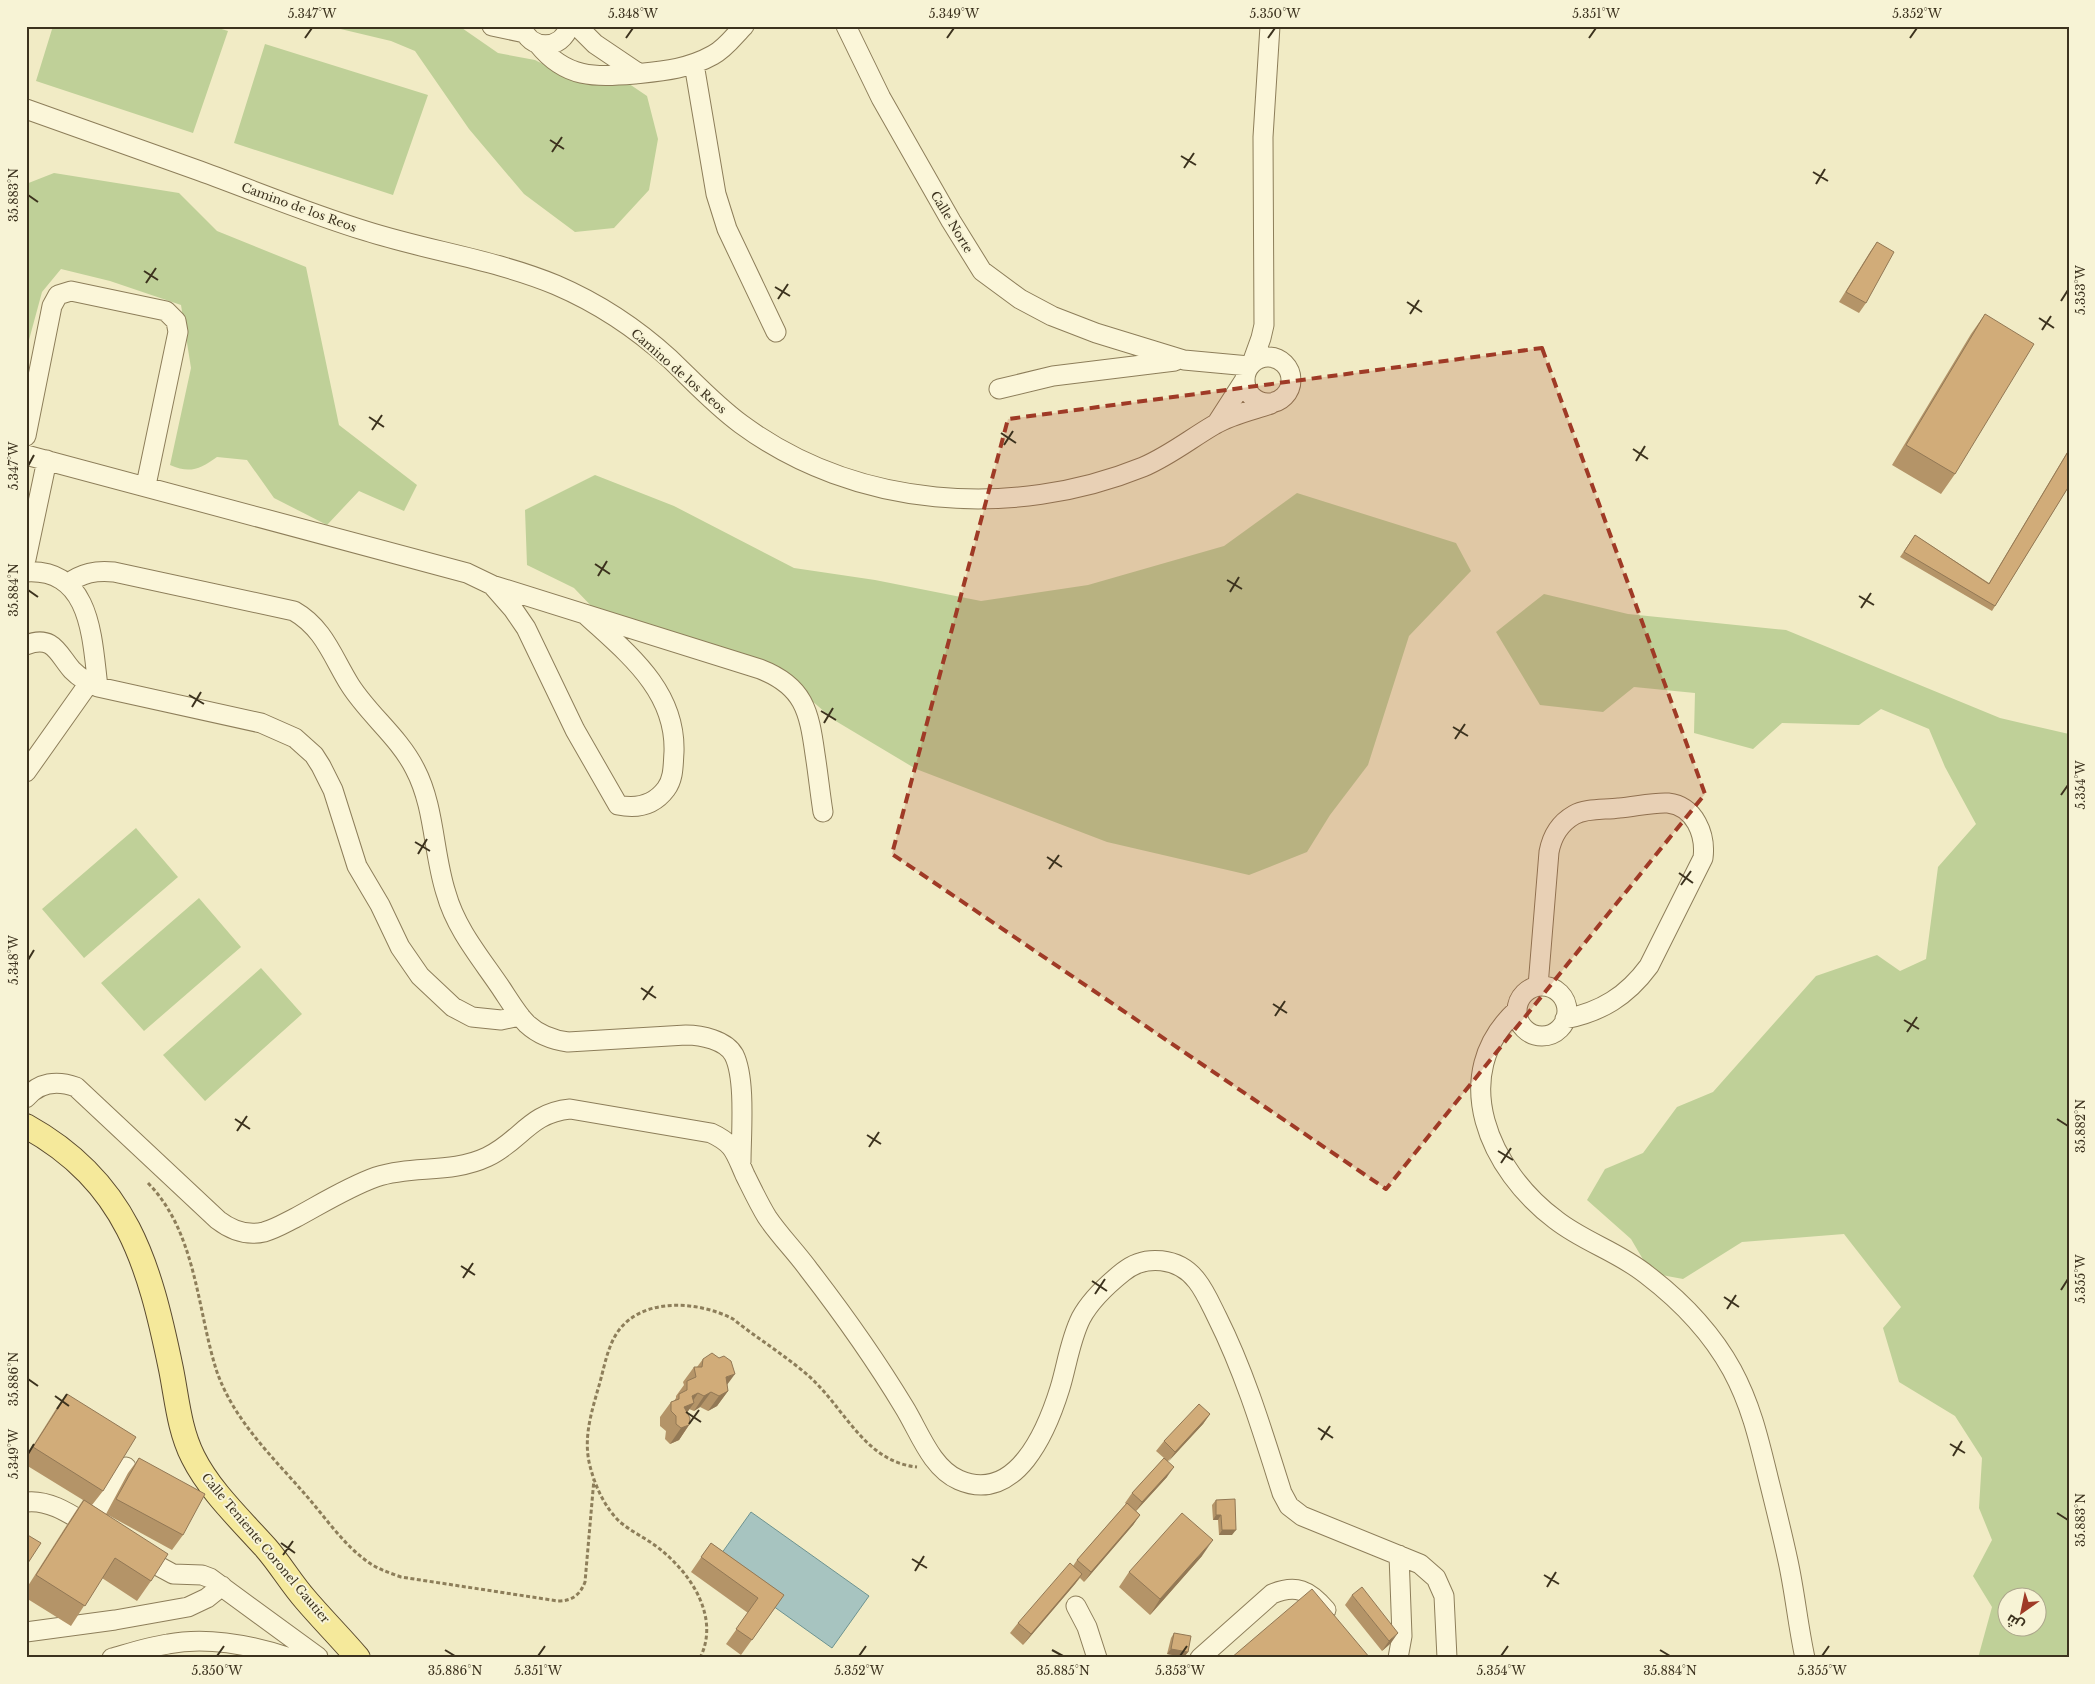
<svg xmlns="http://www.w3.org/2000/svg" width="2095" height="1684" font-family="'Libre Baskerville',Cairo,serif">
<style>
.green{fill:#bfd098;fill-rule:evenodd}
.water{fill:#a7c4c0;stroke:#6d9390}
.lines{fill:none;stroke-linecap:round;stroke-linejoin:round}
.minor-casing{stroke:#8d7e5a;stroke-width:21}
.major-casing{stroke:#5a4a2e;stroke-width:26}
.path{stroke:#8d7e5a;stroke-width:3;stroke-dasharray:4 2.5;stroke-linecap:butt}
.minor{stroke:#fbf6d9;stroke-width:19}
.major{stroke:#f5e99b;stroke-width:24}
.wall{fill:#b49468}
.shaded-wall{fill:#927855}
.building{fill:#d1ac79;stroke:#927855}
.marked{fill:#9f3a26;fill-opacity:0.2;stroke:#9f3a26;stroke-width:4;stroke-dasharray:10 6;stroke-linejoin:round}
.ticks{fill:none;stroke:#3c321e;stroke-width:2}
.labels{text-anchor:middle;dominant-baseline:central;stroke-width:4;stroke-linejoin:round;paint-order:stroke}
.street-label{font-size:12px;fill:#3c321e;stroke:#f7f3d5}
.neatline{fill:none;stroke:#3c321e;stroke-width:2}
.ticks-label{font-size:12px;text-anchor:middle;fill:#3c321e}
</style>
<rect width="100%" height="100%" fill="#f1ebc5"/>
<path class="green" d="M53,26H212L228,31L193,133L36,81Z
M328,26H459L498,53L535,60L557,71L616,75L647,96L658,139L649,190L614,228L575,232L524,194L469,129L415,51L391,41Z
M265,44L428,95L393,195L234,143Z
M54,173L179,193L217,231L306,267L339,425L417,485L404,511L359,491L327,525L274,498L247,460L217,457C200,469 190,474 170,465L191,368L181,305L110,281L61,269L42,292L26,351V184Z
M595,475L674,506L794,568L875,580L981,601L1088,585L1224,546L1297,493L1456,543L1471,571L1409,636L1368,765L1330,815L1307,852L1249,875L1107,842L916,769L834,720L796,687L597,612L574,588L527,565L525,510Z
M1544,594L1628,614L1786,630L2000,718L2069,734V1658H1978L1992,1607L1973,1576L1992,1540L1979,1508L1982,1458L1955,1416L1899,1382L1883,1328L1901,1307L1844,1234L1742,1242L1683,1279L1651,1273L1631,1239L1587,1200L1605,1169L1643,1153L1677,1107L1713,1092L1816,976L1877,955L1900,971L1926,959L1938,867L1976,824L1945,767L1929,729L1881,709L1859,725L1782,723L1753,749L1694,733L1695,693L1634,687L1603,712L1540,705L1496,632ZM2008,1596H2038V1626H2008Z
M136,828L178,877L84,958L42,909Z
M199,898L241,947L144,1031L101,983Z
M261,968L302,1014L205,1101L163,1055Z"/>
<path class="water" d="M751,1512L869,1596L832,1648L714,1564Z"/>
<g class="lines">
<defs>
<path id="minor" d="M492,26L525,33
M522,26C529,51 562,51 569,26
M577,26L595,44L638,73
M846,26L881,98L951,221L982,271L1020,299L1052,316L1096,333L1184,360L1249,366
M538,44C566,79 595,77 635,74C663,71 688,69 713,55C725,49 735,35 744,26
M694,64L716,194L727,229L776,332
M26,109C84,130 142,150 200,171C255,191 310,214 366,231C429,251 496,260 556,285C598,303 637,329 670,359C693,381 715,405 741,424C855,508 1012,520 1143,467C1169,456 1190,439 1214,425C1230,415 1253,410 1271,404
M1245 380a23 23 0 1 1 46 0a23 23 0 1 1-46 0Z
M1252,363L1261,338L1264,325L1263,137L1270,26
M999,389L1053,376L1175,361
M1217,423L1244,381
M26,436L52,306L58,295L71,291L166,311L176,321L178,332L146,485
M26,455L467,573L492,585L513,609L526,628L575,730L618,805C637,809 654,805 666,789C674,778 673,765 674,752C676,690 627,653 586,615
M26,559L47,460
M26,572C92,568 92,640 98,687
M67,584C82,573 96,570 114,572L294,611C324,628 333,658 350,685C369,715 399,737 415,769C435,807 433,853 446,893C456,929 480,957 501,988C509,1000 517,1014 527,1024C539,1035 553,1040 568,1042L686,1035C701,1035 726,1040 734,1055C746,1079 741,1135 741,1162
M495,586L760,669C804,686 809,711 815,754C818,773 820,793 823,812
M26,645C53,634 58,654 72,670C80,678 88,683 98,687L261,723L295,738L314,755L321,766L333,790L357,866L380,905L400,947L420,976L453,1007L472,1017L501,1020L520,1016
M26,772L89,683
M1538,986L1549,852C1552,836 1560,823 1574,815C1586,808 1605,810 1619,808C1634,807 1653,802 1668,803C1695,806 1706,835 1703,858L1649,966C1627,996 1601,1012 1565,1019
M1517 1011a25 25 0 1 1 50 0a25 25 0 1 1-50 0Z
M1517,1010C1446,1075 1490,1171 1556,1220C1584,1242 1619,1252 1647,1275C1681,1301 1711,1332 1732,1370C1751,1405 1759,1440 1768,1477C1775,1505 1782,1533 1788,1561C1795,1593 1798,1626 1805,1658
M26,1098C39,1082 57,1080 76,1087L218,1220C231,1230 247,1236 264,1232C275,1229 285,1223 295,1218C321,1204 348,1187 376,1177C412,1165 451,1174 487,1157C521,1141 529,1113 570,1109L711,1133C735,1144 735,1153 745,1175C752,1189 759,1204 767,1217C779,1235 796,1252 809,1270C843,1314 875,1359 904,1407C919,1431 931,1468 959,1480C1016,1505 1047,1430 1060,1388C1067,1365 1070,1340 1081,1318C1090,1301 1108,1284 1123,1272C1145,1254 1179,1257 1197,1281C1205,1291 1211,1305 1217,1317C1245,1373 1263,1433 1282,1493L1289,1506L1302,1516L1420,1564L1436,1578L1444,1596L1447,1658
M26,1502C50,1499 73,1516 93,1528
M89,1525L126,1467
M138,1555L173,1574L202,1575L210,1578L318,1657
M1076,1606L1087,1627L1097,1658
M26,1632L115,1620L188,1607L207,1598L222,1586
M112,1658C130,1653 149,1647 168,1644C209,1636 251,1645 290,1658
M1200,1658L1272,1594C1296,1584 1309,1590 1326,1610
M1398,1658L1402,1636L1399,1555"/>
<path id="major" d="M26,1126C127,1182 149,1263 171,1369C177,1399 179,1429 193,1457C210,1491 240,1519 266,1548C280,1564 291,1583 305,1599C322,1619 341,1638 358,1658"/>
</defs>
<use href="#minor" class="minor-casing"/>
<use href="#major" class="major-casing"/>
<path class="path" d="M148,1183C196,1232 197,1308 216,1369C233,1421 276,1460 310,1500C327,1520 343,1543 364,1559C375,1568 387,1572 401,1577L558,1601C572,1601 580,1595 585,1582L594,1479
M700,1658C720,1618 692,1575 661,1550C648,1539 633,1533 620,1522C605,1508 595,1486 590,1466C583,1439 591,1414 598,1389C603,1373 606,1353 614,1338C636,1296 697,1300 733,1319C758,1339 788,1357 812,1379C846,1411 866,1462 917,1467"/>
<use href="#minor" class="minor"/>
<use href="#major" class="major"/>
</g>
<path class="wall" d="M1877,242L1866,303L1859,313L1839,302L1870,252Z
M1985,314L1955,474L1941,494L1892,465L1971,334Z
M2069,449V486L1992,611L1900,557L1915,535L1989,583Z
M703,1359L727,1386L728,1391L717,1406L708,1411L700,1407L694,1411L689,1409L687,1413L689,1425L679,1440L670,1444L665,1439L666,1431L660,1426V1417L671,1402L674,1401L676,1398V1396L684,1385L683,1382L694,1367H697Z
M67,1394L103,1491L92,1505L106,1514L128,1473L139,1458L183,1535L172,1550L108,1515L151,1581L137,1601L102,1578L71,1626L26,1598V1589L70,1520L83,1500L26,1465V1457L56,1409Z
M1210,1414L1203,1424L1168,1461L1167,1477L1136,1511L1140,1515L1133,1525L1084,1582L1080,1578L1075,1584L1023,1645L1010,1633L1018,1623L1073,1566L1077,1560L1126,1504L1125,1503L1132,1493L1164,1458L1156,1451L1164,1441Z
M1216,1500L1232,1535H1219L1218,1520H1213L1212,1505Z
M711,1543L784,1595L741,1655L726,1644L748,1613L691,1572Z
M1202,1556L1150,1615L1119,1587L1129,1572Z
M1352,1595L1391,1643L1382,1651L1345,1605Z
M1174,1633L1188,1652L1184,1657L1167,1654L1171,1638Z"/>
<path class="shaded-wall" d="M735,1374L724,1389L726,1377Z
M728,1391L717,1406L708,1411L719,1396Z
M711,1392L700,1407L694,1411L704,1396Z
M698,1393L691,1404L694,1403L683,1418H676L692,1396Z
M1210,1414L1203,1424L1168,1462L1175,1452Z
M689,1425L679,1440L670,1444L681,1428Z
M1174,1467L1167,1477L1135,1512L1142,1502Z
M1140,1515L1133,1525L1084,1582L1091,1572Z
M1216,1515H1221L1218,1520H1213Z
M1222,1530H1236L1232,1535H1219Z
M1213,1540L1202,1556L1150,1615L1160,1599Z
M1082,1574L1075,1584L1023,1645L1031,1634Z
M1398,1633L1391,1643L1382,1651L1389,1641Z
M1171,1649L1188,1652L1184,1657L1167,1654Z"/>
<path class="building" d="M1877,242L1894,252L1866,303L1846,292Z
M1985,314L2034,344L1955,474L1906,445Z
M2069,450V486L1995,606L1904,552L1915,535L1989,584Z
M712,1353L719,1358L724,1356L731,1361L735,1374L726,1377L728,1391L719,1396L711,1392L704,1396L698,1393L692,1396L694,1403L684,1407L690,1418L689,1425L681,1428L676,1424V1416L671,1411V1402L679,1399V1394L687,1390V1381L696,1377L694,1367H702L703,1359Z
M67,1394L136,1437L103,1491L33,1447Z
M1199,1404L1210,1414L1175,1452L1164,1441Z
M139,1458L205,1494L183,1535L116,1499Z
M1164,1458L1174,1467L1142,1502L1132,1493Z
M1235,1499L1236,1530H1222L1221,1515H1216V1500Z
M84,1500L168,1554L151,1581L115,1558L85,1606L36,1575Z
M1127,1503L1140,1515L1091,1572L1077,1560Z
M1182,1513L1213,1540L1160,1599L1129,1572Z
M26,1534L41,1543L26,1566Z
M711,1543L784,1595L752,1640L736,1629L758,1598L701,1557Z
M1070,1563L1082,1574L1031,1634L1018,1623Z
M1362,1587L1398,1633L1389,1641L1352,1595Z
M1312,1589L1370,1658H1231Z
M1174,1633L1191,1636L1188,1652L1171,1649Z"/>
<path class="marked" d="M1542,348L1705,794L1386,1189L892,854L1008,419Z"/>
<path class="ticks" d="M305,38L312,28M626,38L633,28M947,38L954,28M1268,38L1275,28M1589,38L1596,28M1910,38L1917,28M550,140L564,149M552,152L562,137M1181,156L1196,165M1184,168L1194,153M1813,172L1828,181M1816,184L1825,169M28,195L38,202M144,271L158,280M146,283L156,268M775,287L790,296M778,299L788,284M2061,301L2068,290M1407,302L1422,312M1410,314L1419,300M2039,318L2054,328M2042,330L2051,316M369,417L384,427M372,430L382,415M1001,433L1016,443M1004,445L1013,431M1633,449L1648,459M1636,461L1645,446M28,466L34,455M595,564L610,574M598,576L607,561M1227,580L1242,589M28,590L38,597M1230,592L1239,577M1859,596L1874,605M1861,608L1871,593M189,695L204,704M192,707L201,692M821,711L836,720M824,723L833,708M1453,727L1468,736M1455,739L1465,724M2061,795L2068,785M415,842L430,851M418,854L427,839M1047,857L1062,867M1049,869L1059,855M1679,873L1693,883M1681,885L1691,871M28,960L34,950M641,988L656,998M643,1000L653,986M1273,1004L1287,1013M1275,1016L1285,1001M1904,1020L1919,1029M1907,1032L1917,1017M235,1119L250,1129M2057,1119L2068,1126M237,1131L247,1116M867,1135L881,1144M869,1147L879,1132M1498,1151L1513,1160M1501,1163L1511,1148M461,1266L475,1275M463,1278L473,1263M1092,1281L1107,1291M2061,1290L2068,1279M1095,1294L1105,1279M1724,1297L1739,1307M1727,1309L1736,1295M28,1379L38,1386M55,1396L69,1406M57,1409L67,1394M686,1412L701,1422M689,1424L699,1410M1318,1428L1333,1438M1321,1440L1330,1426M1950,1444L1965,1453M28,1454L34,1444M1953,1456L1962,1441M2057,1513L2068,1520M281,1543L295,1553M283,1555L293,1541M912,1559L927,1568M915,1571L924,1556M1544,1575L1559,1584M1547,1587L1556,1572M445,1650L455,1656M1052,1650L1063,1656M1660,1650L1670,1656M217,1656L224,1646M538,1656L545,1646M859,1656L866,1646M1180,1656L1187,1646M1501,1656L1508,1646M1822,1656L1829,1646"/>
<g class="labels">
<g class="street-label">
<text transform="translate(299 207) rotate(20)">Camino de los Reos</text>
<text transform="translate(952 222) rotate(59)">Calle Norte</text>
<text transform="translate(679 371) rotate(41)">Camino de los Reos</text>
<text transform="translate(266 1548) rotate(50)">Calle Teniente Coronel Gautier</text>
</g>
</g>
<rect width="2095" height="1684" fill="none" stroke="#f7f3d5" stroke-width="55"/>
<g transform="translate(2022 1612) rotate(213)"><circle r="24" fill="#f7f3d5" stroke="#aca68c"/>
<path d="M0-4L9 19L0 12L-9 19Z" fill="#9f3a26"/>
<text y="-8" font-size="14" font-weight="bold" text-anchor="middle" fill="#3c321e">ش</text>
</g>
<rect x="28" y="28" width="2040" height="1628" class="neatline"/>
<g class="ticks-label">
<text x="312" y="18">5.347°W</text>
<text x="633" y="18">5.348°W</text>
<text x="954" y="18">5.349°W</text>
<text x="1275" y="18">5.350°W</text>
<text x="1596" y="18">5.351°W</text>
<text x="1917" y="18">5.352°W</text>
<text transform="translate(14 195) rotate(-90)" y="4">35.883°N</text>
<text transform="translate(2081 290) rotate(-90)" y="4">5.353°W</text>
<text transform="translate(14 466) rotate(-90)" y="4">5.347°W</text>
<text transform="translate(14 590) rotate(-90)" y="4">35.884°N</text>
<text transform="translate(2081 785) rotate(-90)" y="4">5.354°W</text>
<text transform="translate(14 960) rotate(-90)" y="4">5.348°W</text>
<text transform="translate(2081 1126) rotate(-90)" y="4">35.882°N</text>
<text transform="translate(2081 1279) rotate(-90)" y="4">5.355°W</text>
<text transform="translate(14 1379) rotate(-90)" y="4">35.886°N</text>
<text transform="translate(14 1454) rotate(-90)" y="4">5.349°W</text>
<text transform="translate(2081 1520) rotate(-90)" y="4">35.883°N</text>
<text x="217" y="1675">5.350°W</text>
<text x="455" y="1675">35.886°N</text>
<text x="538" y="1675">5.351°W</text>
<text x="859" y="1675">5.352°W</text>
<text x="1063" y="1675">35.885°N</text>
<text x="1180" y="1675">5.353°W</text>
<text x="1501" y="1675">5.354°W</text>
<text x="1670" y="1675">35.884°N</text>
<text x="1822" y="1675">5.355°W</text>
</g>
</svg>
